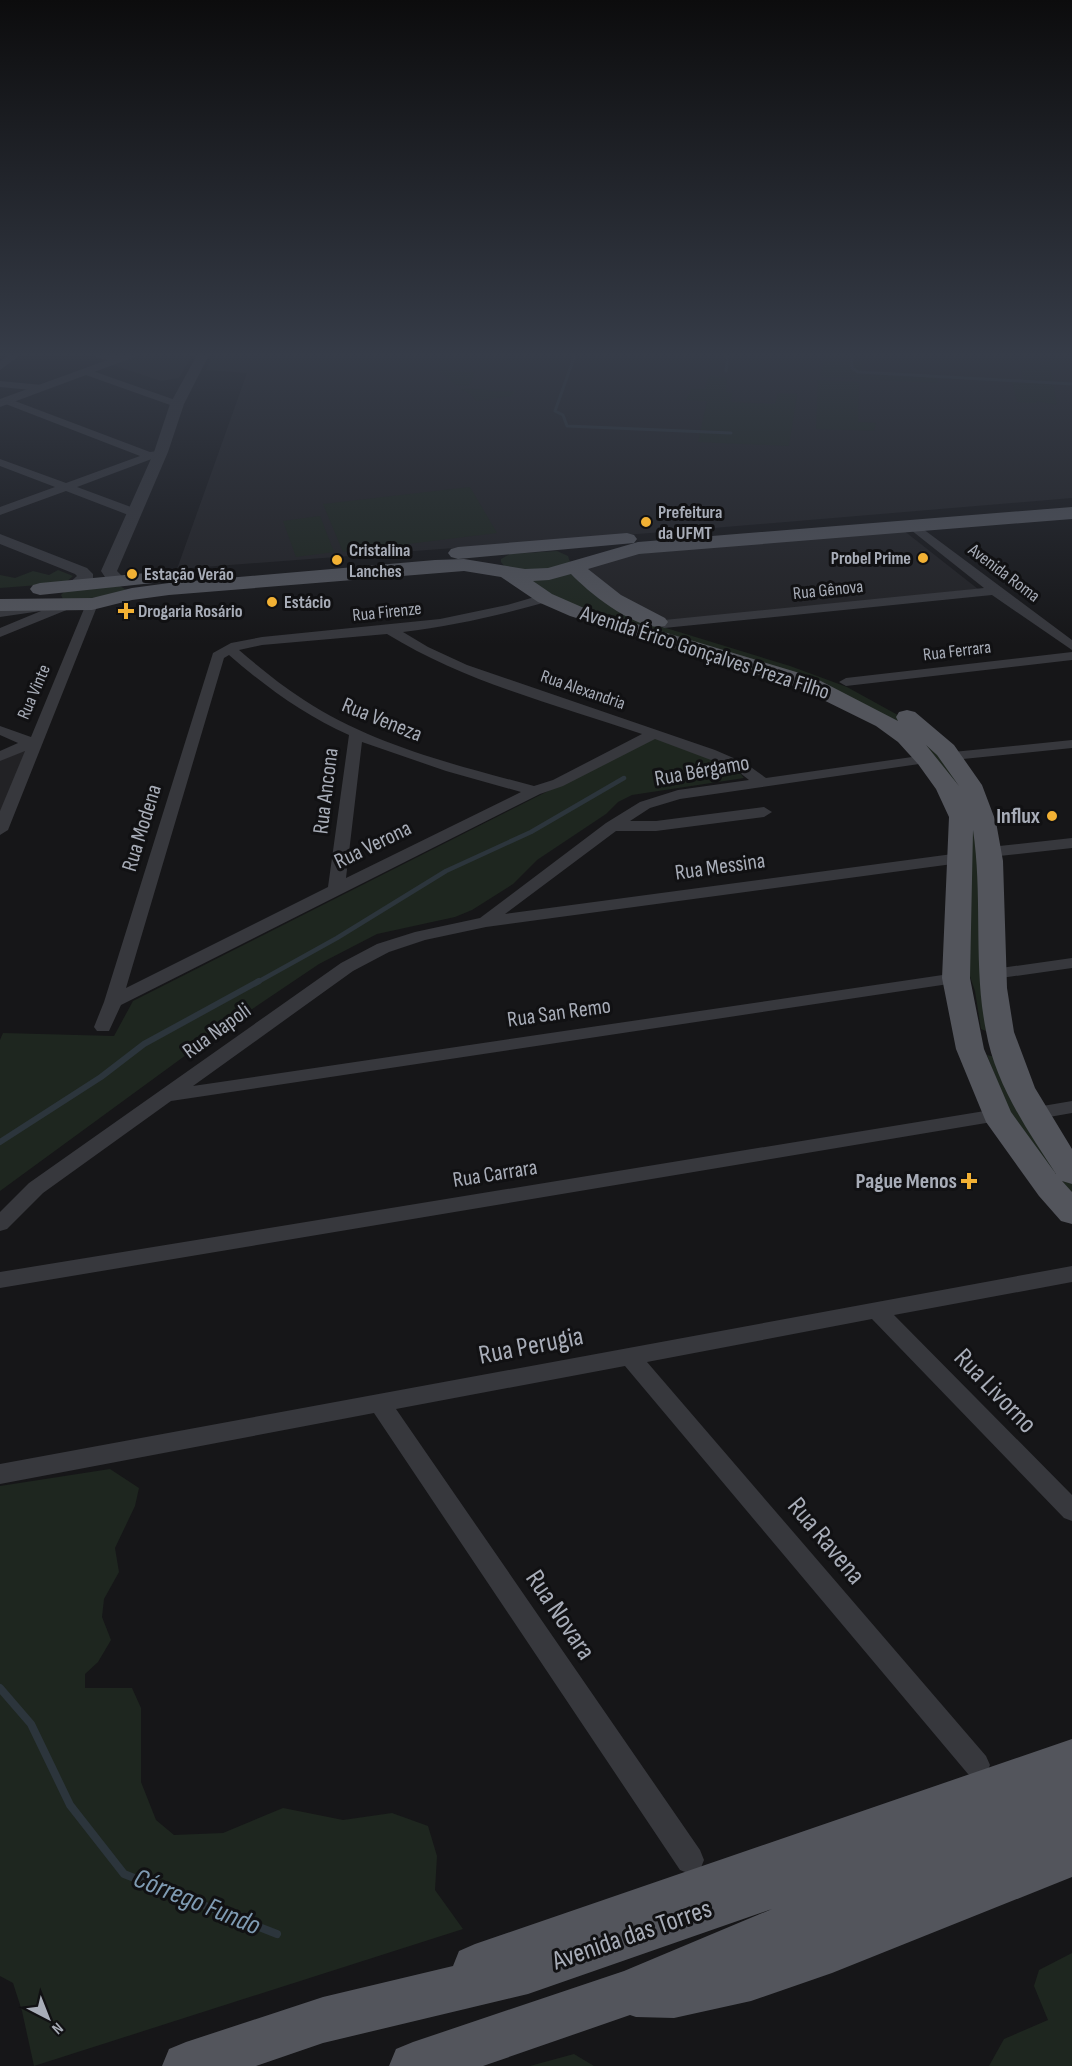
<svg xmlns="http://www.w3.org/2000/svg" width="1072" height="2066" font-family="'Sofia Sans Condensed',sans-serif">
<style>
.built{fill:#222225}
.green{fill:#1e261f}
.lines{fill:none;stroke-linecap:round;stroke-linejoin:round}
.stream-far3{stroke:#2c353c;stroke-width:3}
.stream-far2{stroke:#2c353c;stroke-width:4.5}
.stream-far1{stroke:#2c353c;stroke-width:6}
.stream{stroke:#2c353c;stroke-width:8}
.minor{fill:#37383d;fill-rule:evenodd}
.tertiary{fill:#37383d;fill-rule:evenodd}
.primary{fill:#53555c;fill-rule:evenodd}
.poi-dot{fill:#f2b134;stroke:#111113;stroke-width:2}
.labels{text-anchor:middle;dominant-baseline:central;stroke-width:6;stroke-linejoin:round;paint-order:stroke}
.far-poi-label{font-size:18px;font-weight:bold;fill:#a8adb8;stroke:#111113;text-anchor:start}
.far-street-label{font-size:18px;fill:#a8adb8;stroke:#111113}
.street-label{font-size:22px;fill:#a8adb8;stroke:#111113}
.poi-label{font-size:22px;font-weight:bold;fill:#a8adb8;stroke:#111113;text-anchor:end}
.near-street-label{font-size:27px;fill:#a8adb8;stroke:#111113}
.near-water-label{font-size:28px;font-style:italic;fill:#7f9bb3;stroke:#111113}
</style>
<rect width="100%" height="100%" fill="#161618"/>
<path class="built" d="M142,355H192L179,378L161,381L113,365Z
M213,355H1072V498L677,531L177,569L247,373L206,370Z
M903,530L978,589L668,622L621,602L585,567L615,556Z
M27,748L0,813V760Z"/>
<path class="green" d="M824,355H861L862,373L936,378L938,383L821,377Z
M1039,355H1048L1057,405L1037,401L1036,403L1017,402L1012,382L1024,383L1021,370H1042Z
M438,370L475,372L469,386L456,385Z
M709,376L727,377L726,392L732,393L731,402L775,404L778,393L797,394L789,446L698,442L707,401L686,400L692,389H705Z
M818,380L859,382L858,422L876,423L874,431L816,429Z
M459,388L515,392L511,396L476,401L471,395Z
M470,487L497,533L343,552L323,504Z
M320,516L334,552L296,557L283,521Z
M557,551L568,556L570,562L544,572L506,568L501,562V559L510,554Z
M58,570L73,576L65,583L0,588V575L15,578L33,571L49,575Z
M571,573L653,624L790,666L847,687L896,714L931,743L976,812L986,1031L981,1029L975,991L967,968L962,804L864,704L579,609L521,578Z
M120,586L128,591L116,597L63,599L61,595L65,591Z
M655,737L736,768L744,778L632,795L618,802L606,814L537,860L513,884L472,910L455,917L377,934L319,964L212,1036L0,1191V1040L3,1033L114,1036L133,1001Z
M987,1055L995,1057L1072,1182V1202L1010,1114Z
M110,1469L139,1488L135,1506L115,1548L119,1572L104,1599L102,1617L111,1640L98,1662L85,1674V1688H132L141,1708V1782L156,1820L174,1835L223,1833L283,1808L343,1820L392,1813L428,1826L437,1856L435,1890L463,1929L34,2066L22,2011L13,1983L0,1976V1486Z
M1072,1953V2066H989L1004,2039L1048,2020L1034,1986L1039,1970Z
M574,2054L594,2066H530Z"/>
<g class="lines">
<path class="stream-far3" d="M575,355L555,411L563,415L567,426L731,433
M851,355L852,368L858,372L1072,384
M726,371L728,355"/>
<path class="stream-far2" d="M256,983L337,938L446,871L531,832L624,778"/>
<path class="stream-far1" d="M0,1142L101,1077L144,1044L259,981"/>
<path class="stream" d="M0,1688L31,1724L70,1805L124,1874L277,1934"/>
<path class="minor" d="M8,355H20L0,370V362Z
M92,355H129L132,358C124,364 101,360 92,355Z
M87,369L181,402L182,404L177,407L173,406L83,374L82,372Z
M0,381L42,385L47,388L42,391L0,387Z
M7,398L150,452L165,450V454L77,487L139,510V516H131L66,491L0,515V507L55,487L0,466V459L66,483L140,456L3,403V399Z
M915,523L1072,640V650L992,595L664,628L657,624L664,620L984,588L911,530V524Z
M545,594L550,595L551,598L550,601C501,615 453,626 403,632L428,647L467,665L715,750L745,763L766,778L926,755L933,759L926,763L680,799L650,808L630,821H656L764,807L772,812L764,817L656,831H616L505,914L960,853L968,858L960,863L486,927L425,940L389,952L353,971L193,1086L956,973L962,974L965,978L962,982L171,1101L43,1193L7,1229L0,1231V1212L29,1183L341,963L377,944L415,932L480,918L606,823L640,802L678,790L749,780L735,769L655,739L563,786L540,794L121,1005L109,1031H97L94,1027L104,1002L213,653L231,643L262,637L440,619L507,605ZM387,634C465,682 556,705 642,734L553,780L534,786C455,765 373,745 304,700C281,685 260,668 239,650L262,645ZM229,655C266,687 304,715 349,735L328,887L126,988L224,658ZM362,742L446,771L521,792L346,878Z
M69,600L74,601L75,604L74,607L0,637V628L41,611L0,617V609L43,603L48,604L49,608Z
M92,600L98,604L8,830L0,835V811L25,751L0,761V751L18,743L0,735V726L31,737L86,604Z
M1072,652V660L846,686L839,682L846,678Z
M1072,740V748L953,760L946,756L953,752Z
M1072,838V848L990,857L982,852L990,847Z
M1072,958V968L994,979L988,978L985,974L988,970L994,969Z
M1072,1101V1113L1032,1120L1025,1119L1023,1114L1025,1109Z
M997,1109L1004,1110L1006,1115L1004,1120L0,1288V1272Z
M1072,1266V1282L894,1315L1072,1495V1521L1064,1518L872,1319L647,1362L986,1756L990,1765L986,1774L977,1778L968,1774L625,1366L396,1409L700,1850L704,1860L700,1870L690,1874L680,1870L374,1413L0,1484V1464Z"/>
<path class="tertiary" d="M121,355H140L0,407V399Z
M197,355H209L184,404L168,452L117,571L126,580L118,585L107,580L101,571L154,452L170,404Z
M0,534L87,568L93,574V578L82,587H70L68,584L77,576L75,574L0,544Z"/>
<path class="primary" d="M1072,507V519L639,554L588,569L621,595L665,618L668,622L665,626C639,633 589,593 571,574L549,580L533,581L552,594L584,608L813,677L898,721L896,717L899,712L907,710L915,712L954,745L982,785L996,822L1003,861L1007,988L1014,1032L1035,1088L1072,1149V1184L1062,1181L1072,1192V1224L1061,1221L1039,1196L986,1122L956,1049L942,978L949,817L936,789L918,764L898,742L876,726L797,687L570,616L538,602L501,577L464,571L169,595L132,600L92,610L0,611V599L92,598L132,588L169,583L435,560L464,559L525,569L548,568L638,542ZM926,745L937,755L959,786ZM973,830C983,897 973,965 986,1031C995,1083 1027,1130 1056,1174L1011,1112L984,1049L970,978Z
M627,533L634,535L637,539L634,543L458,559L451,557L448,553L451,549L458,547Z
M146,573L153,575L156,579L153,583L40,595L33,593L30,589L33,585L40,583Z
M1072,1739V1877L832,1973L751,2001L674,2018L636,2017L630,2015L483,2066H389L396,2049L413,2042L624,1971L772,1909L528,1994L323,2043L256,2066H162L169,2049L186,2042L323,1997L453,1966L459,1951L475,1944Z"/>
</g>
<linearGradient id="sky" x2="0" y2="1"><stop stop-color="#0c0c0d"/><stop offset="0.55" stop-color="#363c48"/><stop offset="1" stop-color="#363c48" stop-opacity="0"/></linearGradient>
<rect width="1072" height="645" fill="url(#sky)"/>
<g class="poi-dot">
<circle cx="646" cy="522" r="6"/>
<circle cx="923" cy="558" r="6"/>
<circle cx="337" cy="560" r="6"/>
<circle cx="132" cy="574" r="6"/>
<circle cx="272" cy="602" r="6"/>
<path d="M123 602h6v6h6v6h-6v6h-6v-6h-6v-6h6z"/>
<circle cx="1052" cy="816" r="6"/>
<path d="M966 1172h6v6h6v6h-6v6h-6v-6h-6v-6h6z"/>
</g>
<g class="labels">
<g class="far-poi-label">
<text x="658" y="512">Prefeitura<tspan x="658" dy="21">da UFMT</tspan></text>
<text x="349" y="550">Cristalina<tspan x="349" dy="21">Lanches</tspan></text>
<text x="911" y="558" text-anchor="end">Probel Prime</text>
<text x="144" y="574">Estação Verão</text>
<text x="284" y="602">Estácio</text>
<text x="138" y="611">Drogaria Rosário</text>
</g>
<g class="far-street-label">
<text transform="translate(1004 573) rotate(37)">Avenida Roma</text>
<text transform="translate(828 590) rotate(-6)">Rua Gênova</text>
<text transform="translate(387 612) rotate(-6)">Rua Firenze</text>
<text transform="translate(957 651) rotate(-7)">Rua Ferrara</text>
<text transform="translate(583 690) rotate(19)">Rua Alexandria</text>
<text transform="translate(34 692) rotate(-67)">Rua Vinte</text>
</g>
<g class="street-label">
<text transform="translate(705 653) rotate(18)">Avenida Érico Gonçalves Preza Filho</text>
<text transform="translate(382 720) rotate(22)">Rua Veneza</text>
<text transform="translate(702 771) rotate(-10)">Rua Bérgamo</text>
<text transform="translate(326 791) rotate(-83)">Rua Ancona</text>
<text transform="translate(142 828) rotate(-73)">Rua Modena</text>
<text transform="translate(373 845) rotate(-26)">Rua Verona</text>
<text transform="translate(720 867) rotate(-8)">Rua Messina</text>
<text transform="translate(559 1013) rotate(-8)">Rua San Remo</text>
<text transform="translate(217 1031) rotate(-36)">Rua Napoli</text>
<text transform="translate(495 1174) rotate(-9)">Rua Carrara</text>
</g>
<g class="poi-label">
<text x="1040" y="816">Influx</text>
<text x="957" y="1181">Pague Menos</text>
</g>
<g class="near-street-label">
<text transform="translate(531 1346) rotate(-11)">Rua Perugia</text>
<text transform="translate(995 1391) rotate(46)">Rua Livorno</text>
<text transform="translate(826 1541) rotate(50)">Rua Ravena</text>
<text transform="translate(560 1615) rotate(56)">Rua Novara</text>
<text transform="translate(632 1935) rotate(-19)">Avenida das Torres</text>
</g>
<g class="near-water-label">
<text transform="translate(197 1902) rotate(22)">Córrego Fundo</text>
</g>
</g>
<g transform="translate(48 2018) rotate(138)" stroke="#111113" stroke-width="4.5" paint-order="stroke">
<path d="M0-4.5L10 22L0 15L-10 22Z" fill="#a8adb8"/>
<text y="-9" font-size="16" font-weight="bold" text-anchor="middle" fill="#a8adb8">N</text>
</g>
</svg>
